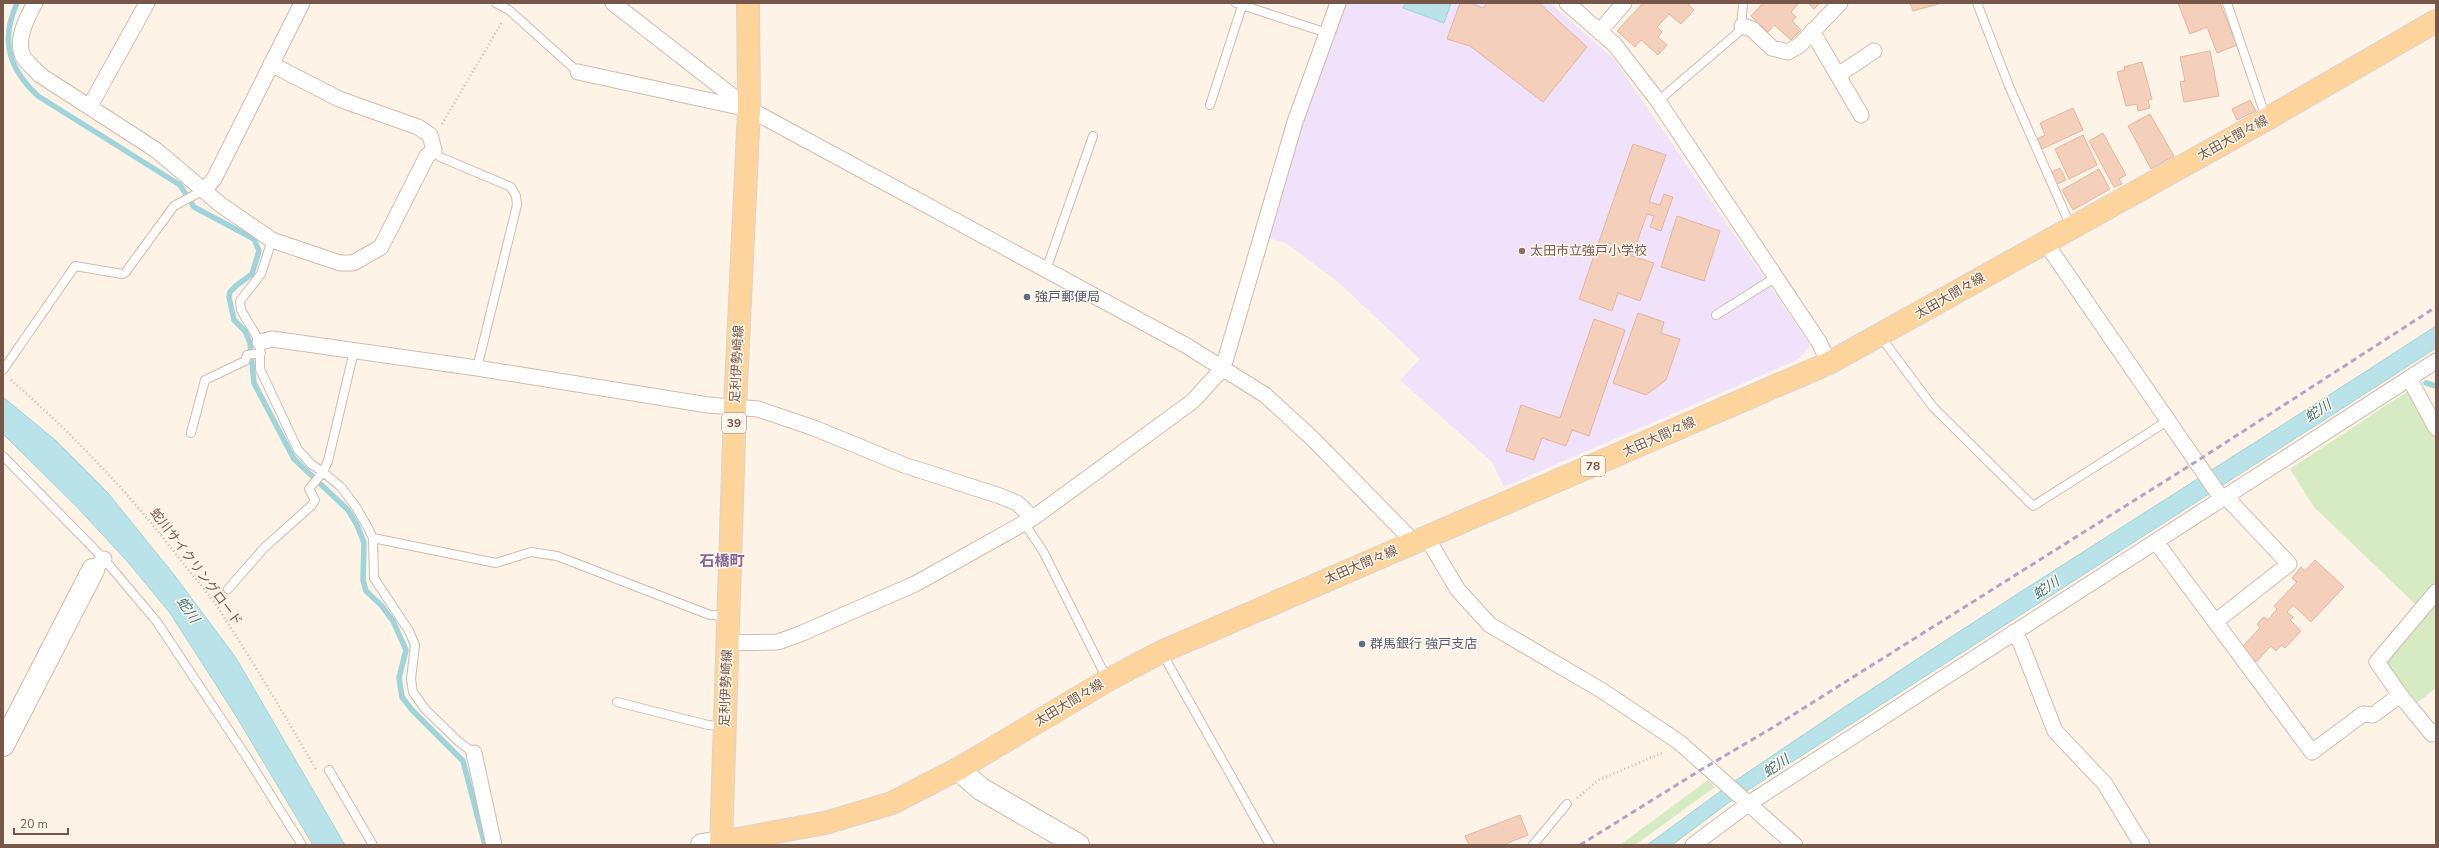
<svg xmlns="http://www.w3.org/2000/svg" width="2439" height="848" font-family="'Nunito Sans','Noto Sans JP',sans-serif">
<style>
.education{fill:#f0e2fa}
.green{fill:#d6ebc3}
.water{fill:#b9e3e8;stroke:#9fd4da}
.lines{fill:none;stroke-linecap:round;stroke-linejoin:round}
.stream{stroke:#9fd4da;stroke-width:5.5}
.building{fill:#f3cfbc;stroke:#e7b59c}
.lane-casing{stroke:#d1bcae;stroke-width:10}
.street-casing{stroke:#d1bcae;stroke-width:17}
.secondary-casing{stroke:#d4bbab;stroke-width:24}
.primary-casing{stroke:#dcd3d0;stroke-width:24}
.path{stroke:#d9b39f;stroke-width:2.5;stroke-dasharray:1 3;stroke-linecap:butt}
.lane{stroke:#fff;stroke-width:8}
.street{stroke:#fff;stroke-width:15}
.secondary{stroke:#fff;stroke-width:22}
.primary{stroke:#fdd49c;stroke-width:22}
.rail{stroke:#b5a3c8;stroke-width:3;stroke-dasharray:6 4;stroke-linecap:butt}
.education-dot{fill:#8d6e63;stroke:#fff7ed;stroke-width:1.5}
.service-dot{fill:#5c6f8a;stroke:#fff7ed;stroke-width:1.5}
.labels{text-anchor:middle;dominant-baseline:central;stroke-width:3;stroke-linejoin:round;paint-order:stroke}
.shield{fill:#fff7ed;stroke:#a0877a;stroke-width:1}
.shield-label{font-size:12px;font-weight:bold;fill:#775749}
.street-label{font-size:13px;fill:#775749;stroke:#fff7ed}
.education-label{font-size:13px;fill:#785e54;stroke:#fff7ed;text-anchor:start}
.service-label{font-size:13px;fill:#4e5e75;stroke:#fff7ed;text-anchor:start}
.water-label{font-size:14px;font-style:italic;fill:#3c767d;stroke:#fff7ed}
.quarter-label{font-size:15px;font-weight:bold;fill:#86659b;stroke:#fff7ed}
</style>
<rect width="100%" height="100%" fill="#fdf3e6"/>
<path class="education" d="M1345,3H1550L1614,59L1810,345L1799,359L1504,487L1492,462L1400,380L1420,359L1338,282L1286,243L1265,237L1298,131Z"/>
<path class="green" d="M2411,389L2436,435V583L2416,605L2314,507L2290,469Z
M2436,596V688L2414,705L2382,662Z
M1708,780L1715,787L1635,845H1620Z"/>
<path class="water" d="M1405,3H1451L1444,23L1403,8Z
M2436,326V348L1728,803L1672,845H1647C1686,817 1723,788 1763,762C1984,611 2212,472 2436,326Z
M3,397L54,439L108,493L175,576L236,658L345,845H313L236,716L170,613L127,561L75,505L3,434Z"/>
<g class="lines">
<path class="stream" d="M17,3C0,41 9,69 38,96L180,185L194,207L254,239L259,251L252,274L237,285L230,292L229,297L234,320L245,331L250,343L254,383L294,459L348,510L357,525L364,543L363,580L366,591L381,605L393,621L406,650L399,678L402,697L412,710L463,761L485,845
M2426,383L2436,386"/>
</g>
<path class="building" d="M1460,3H1471L1483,8L1487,3H1539L1587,47L1543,102L1470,46L1447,39Z
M1643,3H1687L1694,10L1681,24L1669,14L1657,27L1662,32L1658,37L1667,45L1658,55L1641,40L1635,47L1617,31Z
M1763,3H1799L1791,12L1796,17L1792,21L1801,30L1791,40L1774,25L1768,32L1751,16Z
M1808,3H1820L1814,9Z
M1910,3H1942L1913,11Z
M2178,3H2220L2237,45L2217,53L2207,27L2190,34Z
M2210,51L2219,96L2184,102L2180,82L2185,81L2180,57Z
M2142,62L2152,99L2148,100L2150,108L2138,111L2137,104L2126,106L2117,72L2125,70L2124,67Z
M2250,100L2256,111L2237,120L2232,109Z
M2073,108L2083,130L2042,149L2037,139L2045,135L2040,123Z
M2150,114L2174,156L2151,169L2128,126Z
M2103,133L2126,175L2119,179L2122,184L2114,187L2089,141Z
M2083,135L2097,165L2069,179L2055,149Z
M1633,144L1666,155L1649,202L1660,205L1664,194L1673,197L1661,231L1650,227L1654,216L1647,214L1632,256L1654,263L1640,301L1618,293L1612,311L1579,299Z
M2060,168L2066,180L2055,185L2049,173Z
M2099,169L2110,189L2073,210L2062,190Z
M1677,216L1720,231L1704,281L1661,267Z
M1638,313L1664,322L1661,333L1680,339L1666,380L1646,395L1613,383Z
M1594,319L1625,330L1589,436L1572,430L1566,446L1542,438L1534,460L1506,451L1521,405L1560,418Z
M2315,560L2344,587L2311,622L2293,605L2287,612L2293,617L2290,620L2301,631L2285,648L2281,645L2276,651L2271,646L2256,662L2241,648L2260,628L2257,624L2264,617L2268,620L2277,609L2274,606L2297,582L2292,578L2301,567L2305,571Z
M1520,815L1528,835L1503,845H1469L1465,836Z"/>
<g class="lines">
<defs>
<path id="lane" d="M496,3L509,10L578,72
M1236,3L1327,33
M1977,3L2009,86L2071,227
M2227,3L2266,118
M1658,101L1741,30L1743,3
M1210,105L1243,3
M434,150L440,157L511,187L516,196L517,205L477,368
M272,240L261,274L240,301L241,310L260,342V369L298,450L311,464L323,472L341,487L356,507L367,526L373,538L374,578L409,631L415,645L411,679L413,692L425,709L459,742L474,753
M1046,270L1093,136
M1716,315L1776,277
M1880,336L1933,407L2033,506L2169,420
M3,370L75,266L122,274L125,273L174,206L204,190
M191,433L205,380L245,361L247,355L261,353
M3,456L104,559L157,622L248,759L302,845
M1024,523L1043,551L1107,679
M373,538L496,563L531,552L557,556L710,615L728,616
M228,589L264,548L312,505L315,500L309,489L323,472L328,461L354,351
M1162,653L1270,845
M617,702L708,725L724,726
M329,770L373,845
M1533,845L1567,804"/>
<path id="street" d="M35,3C28,16 18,34 21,50C22,60 34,68 40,75L156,150L221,205L272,240L340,263H353L381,247L427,156L434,150L430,135L418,127L339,99L271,64
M613,3L749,109L1187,346L1265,395L1313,439L1406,534L1411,544
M1567,3L1615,45L1658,101L1819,342L1829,363
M1742,26L1752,29L1772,48L1788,52L1800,45L1840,3
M1600,31L1624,3
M1812,31L1861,115
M578,72L744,108
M1838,75L1874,51
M90,106L147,3
M204,190L214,179L302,3
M2045,242L2222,499
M260,342L272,339L477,368L708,405L758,409L814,428L904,465L1000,496L1017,503L1033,518
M2409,378L2436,428
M1427,538L1458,590L1490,625L1601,690L1679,742L1795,845
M2156,542L2312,752L2363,714L2373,715L2400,695L2377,662L2436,592
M93,570L104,559
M2215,622L2289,564L2226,497
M2014,632L2021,644L2055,731L2105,784L2142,845
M728,643L778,642L800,634L915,584L1033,518L1193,401L1223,368L1295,122L1338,3
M2400,695L2432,734L2436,731
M474,753L494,845
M1693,845L1748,804L2436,361"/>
<path id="secondary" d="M3,745L93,570
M958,769L981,789L1078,845
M702,845L721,842"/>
<path id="primary" d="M721,842L825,823L892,803L958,769L1108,680L1161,652L1829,363L2267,119L2436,21
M721,845L735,408L749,109L748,3"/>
</defs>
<use href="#lane" class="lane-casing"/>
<use href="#street" class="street-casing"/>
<use href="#secondary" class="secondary-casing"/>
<use href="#primary" class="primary-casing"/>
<path class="path" d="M442,124L502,22
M11,380C73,434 129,493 179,558C192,575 207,591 218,608C253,661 284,715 316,769
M1577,798L1599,780L1664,752"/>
<use href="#lane" class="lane"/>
<use href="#street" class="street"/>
<use href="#secondary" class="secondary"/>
<use href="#primary" class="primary"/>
<path class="rail" d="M1580,845L1699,771L1772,728L2197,461L2436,307"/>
</g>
<circle class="education-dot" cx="1522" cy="251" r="4"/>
<g class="service-dot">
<circle cx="1027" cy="297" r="4"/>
<circle cx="1362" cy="644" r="4"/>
</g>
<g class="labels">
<g class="shield">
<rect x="722" y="413" width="24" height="20" rx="3"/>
<rect x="1581" y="456" width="24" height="20" rx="3"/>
</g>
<g class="shield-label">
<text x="734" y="423">39</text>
<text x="1593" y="466">78</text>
</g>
<g class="street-label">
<text transform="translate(2233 138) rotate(-29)">太田大間々線</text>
<text transform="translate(1950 296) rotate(-30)">太田大間々線</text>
<text transform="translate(737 364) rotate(-87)">足利伊勢崎線</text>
<text transform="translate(1659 437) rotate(-24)">太田大間々線</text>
<text transform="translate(1361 565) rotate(-23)">太田大間々線</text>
<text transform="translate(196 567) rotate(53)">蛇川サイクリングロード</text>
<text transform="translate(726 688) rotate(-88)">足利伊勢崎線</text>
<text transform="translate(1069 703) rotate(-31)">太田大間々線</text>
</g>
<g class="education-label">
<text x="1530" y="251">太田市立強戸小学校</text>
</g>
<g class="service-label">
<text x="1035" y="297">強戸郵便局</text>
<text x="1370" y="644">群馬銀行 強戸支店</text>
</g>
<g class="water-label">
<text transform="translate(2318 411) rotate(-33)">蛇川</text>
<text transform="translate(2046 588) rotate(-33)">蛇川</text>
<text transform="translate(188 610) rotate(55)">蛇川</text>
<text transform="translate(1776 766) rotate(-34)">蛇川</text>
</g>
<g class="quarter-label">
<text x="722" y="561">石橋町</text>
</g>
</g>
<rect width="2439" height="848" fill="none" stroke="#775749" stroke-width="8"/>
<path d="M14 828v6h54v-6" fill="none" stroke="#775749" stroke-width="2"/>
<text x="20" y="828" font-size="12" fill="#775749" stroke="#fff7ed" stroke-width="3" paint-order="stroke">20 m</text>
</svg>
